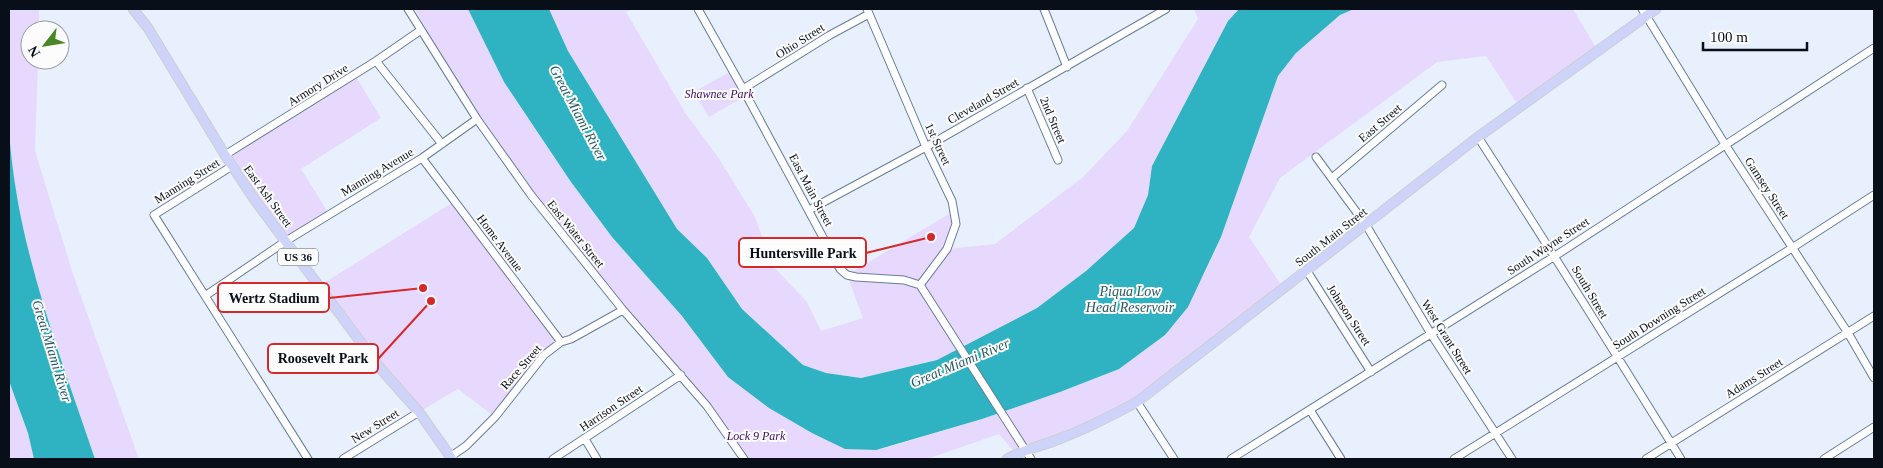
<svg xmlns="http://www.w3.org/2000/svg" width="1883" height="468" font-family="Georgia,serif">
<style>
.green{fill:#e7d9fe}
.water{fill:#2fb2c2}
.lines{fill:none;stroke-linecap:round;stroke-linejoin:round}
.minor-casing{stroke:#687d97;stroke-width:9}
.major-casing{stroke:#cecfd1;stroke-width:11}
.minor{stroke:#fff;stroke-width:7}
.major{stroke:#ced3fa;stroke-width:9}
.labels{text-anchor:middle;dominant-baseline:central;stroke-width:4;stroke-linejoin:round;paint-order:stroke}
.shield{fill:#fcfcfc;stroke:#51565d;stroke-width:1}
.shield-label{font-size:11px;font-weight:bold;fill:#080f19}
.street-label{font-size:12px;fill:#080f19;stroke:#fcfcfc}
.park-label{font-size:12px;font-style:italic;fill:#3b0b64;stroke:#fcfcfc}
.water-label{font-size:14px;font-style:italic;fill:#265a61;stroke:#fcfcfc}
.leader{fill:none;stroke:#d62828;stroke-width:2}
.callout-dot{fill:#d62828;stroke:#fcfcfc;stroke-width:2}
.callout{fill:#fcfcfc;stroke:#d62828;stroke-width:2}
.callout-label{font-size:14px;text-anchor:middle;font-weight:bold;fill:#080f19}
</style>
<rect width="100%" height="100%" fill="#e7f0fc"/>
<path class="green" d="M9,9H39V30H30V60H38L35,151L74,277L139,459H95L33,276L11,166L9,129Z
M415,9H468L504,82L571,182L612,237L682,316L845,449L876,450L899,444L982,419L1060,392L1119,369L1165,335L1205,273L1221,237L1278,76L1296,53L1340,15L1354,9H1573L1598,51L1520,108L1486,56L1437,62L1280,178L1249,237L1284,289L1137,402L1016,454L999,434L930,458V459H744L729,435L531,195L421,30L425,27Z
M549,9H632L626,12L686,114L718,157L755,217L772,265L807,302L821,331L863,318L847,275L954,211L956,224L947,249L995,244L1083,177L1127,131L1198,19L1194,9H1239L1228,21L1152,166L1148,195L1134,228L1086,271L1037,308L937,360L861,378L826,373L803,365L742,309L707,258L677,229L568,51Z
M733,70L747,95L709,117L694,92Z
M355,75L381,118L301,169L329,214L286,241L225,155Z
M455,201L561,342L544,355L495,417L458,389L419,412L319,286Z
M9,381L28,433L34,459H9Z"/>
<path class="water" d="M468,9H549L568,51L677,229L707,258L742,309L803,365L826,373L861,378L937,360L1037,308L1086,271L1134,228L1148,195L1152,166L1228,21L1239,9H1354L1340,15L1296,53L1278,76L1221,237L1188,307L1165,335L1119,369L1060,392L982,419L876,450L845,449L812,433L769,408L728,377L682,316L612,237L571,182L504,82Z
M9,129C16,244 59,352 95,459H34L28,433L9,381Z"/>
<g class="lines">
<defs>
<path id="minor" d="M408,9L477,119L531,195L623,310L707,406L744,459
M698,9L743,89L840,269L847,275L856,277L904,280L920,285L1031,459
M867,9L926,147L952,201L956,224L947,249L920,285
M1044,9L1067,67
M1642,9L1726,146L1848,333L1874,378
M376,61L442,144
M1027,88L1058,160
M743,89L830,35L869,14
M1478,137C1547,244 1614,351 1681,459
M225,155L376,61L421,30
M1316,157L1366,225L1431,334L1512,459
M422,158L561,342
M232,166L154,215L308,459
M1332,178L1442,85
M809,210L926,147L1166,9
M1307,271L1371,372
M205,296L286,241L422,158L477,119
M1137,402L1174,459
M1310,410L1341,459
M585,439L597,459
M450,457L466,446L495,417L544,355L561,342L571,339L623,310
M343,459L419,412
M553,459L681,375
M1231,459L1555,256L1874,48
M1454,459L1792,248L1874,195
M1646,459L1874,316
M1824,459L1874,427"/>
<path id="major" d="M133,9L148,28L225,155L254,199L380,368L419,412L452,459
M1007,459C1023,450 1041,446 1059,439C1086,429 1111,416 1137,402L1478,137L1656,9"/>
</defs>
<use href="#minor" class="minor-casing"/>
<use href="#major" class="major-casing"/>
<use href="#minor" class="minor"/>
<use href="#major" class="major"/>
</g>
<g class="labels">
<rect class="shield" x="278" y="248.5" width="40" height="17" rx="4"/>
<g class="shield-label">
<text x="298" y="257">US 36</text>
</g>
<g class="street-label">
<text transform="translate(800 41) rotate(-32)">Ohio Street</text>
<text transform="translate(318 85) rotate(-32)">Armory Drive</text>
<text transform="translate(983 101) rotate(-30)">Cleveland Street</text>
<text transform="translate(1053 120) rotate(67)">2nd Street</text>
<text transform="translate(1380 123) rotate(-40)">East Street</text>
<text transform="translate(938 144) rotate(65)">1st Street</text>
<text transform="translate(377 172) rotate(-31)">Manning Avenue</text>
<text transform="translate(187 181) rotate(-32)">Manning Street</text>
<text transform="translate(1767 188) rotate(57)">Garnsey Street</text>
<text transform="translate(811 190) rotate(62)">East Main Street</text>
<text transform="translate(268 196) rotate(54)">East Ash Street</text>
<text transform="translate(576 234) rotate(51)">East Water Street</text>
<text transform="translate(1331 237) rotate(-38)">South Main Street</text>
<text transform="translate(500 243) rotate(53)">Home Avenue</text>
<text transform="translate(1548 246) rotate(-33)">South Wayne Street</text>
<text transform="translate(1590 292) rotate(59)">South Street</text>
<text transform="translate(1349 315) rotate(57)">Johnson Street</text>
<text transform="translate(1659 318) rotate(-32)">South Downing Street</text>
<text transform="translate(1447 337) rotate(58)">West Grant Street</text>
<text transform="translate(521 367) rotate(-49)">Race Street</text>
<text transform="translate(1754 378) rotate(-32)">Adams Street</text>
<text transform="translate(611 408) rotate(-34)">Harrison Street</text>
<text transform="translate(375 426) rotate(-32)">New Street</text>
</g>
<g class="park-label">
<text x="719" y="94">Shawnee Park</text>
<text x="756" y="436">Lock 9 Park</text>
</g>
<g class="water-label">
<text transform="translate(578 113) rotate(62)">Great Miami River</text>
<text x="1130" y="291">Piqua Low<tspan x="1130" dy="16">Head Reservoir</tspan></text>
<text transform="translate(52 351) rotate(73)">Great Miami River</text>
<text transform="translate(960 363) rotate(-23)">Great Miami River</text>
</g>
</g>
<path class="leader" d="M931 237L866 253M423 288L329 298M431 301L378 359"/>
<g class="callout-dot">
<circle cx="931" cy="237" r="5"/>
<circle cx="423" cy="288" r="5"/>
<circle cx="431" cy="301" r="5"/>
</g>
<g class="callout">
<rect x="739" y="238" width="127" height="29" rx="5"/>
<rect x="218" y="283" width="111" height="29" rx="5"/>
<rect x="268" y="344" width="110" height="29" rx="5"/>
</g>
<g class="callout-label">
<text x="803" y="258">Huntersville Park</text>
<text x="274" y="303">Wertz Stadium</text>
<text x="323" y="363">Roosevelt Park</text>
</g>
<rect width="1883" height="468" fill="none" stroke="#080f19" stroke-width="20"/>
<g transform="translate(45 45) rotate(239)"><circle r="24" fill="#fcfcfc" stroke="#9a9da1"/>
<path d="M0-4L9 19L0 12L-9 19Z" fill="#498726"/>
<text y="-8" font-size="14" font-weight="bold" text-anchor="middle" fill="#080f19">N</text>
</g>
<path d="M1703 42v8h104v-8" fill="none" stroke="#080f19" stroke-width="2.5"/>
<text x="1710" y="42" font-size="15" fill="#080f19" stroke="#fcfcfc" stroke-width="4" paint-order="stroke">100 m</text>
</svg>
